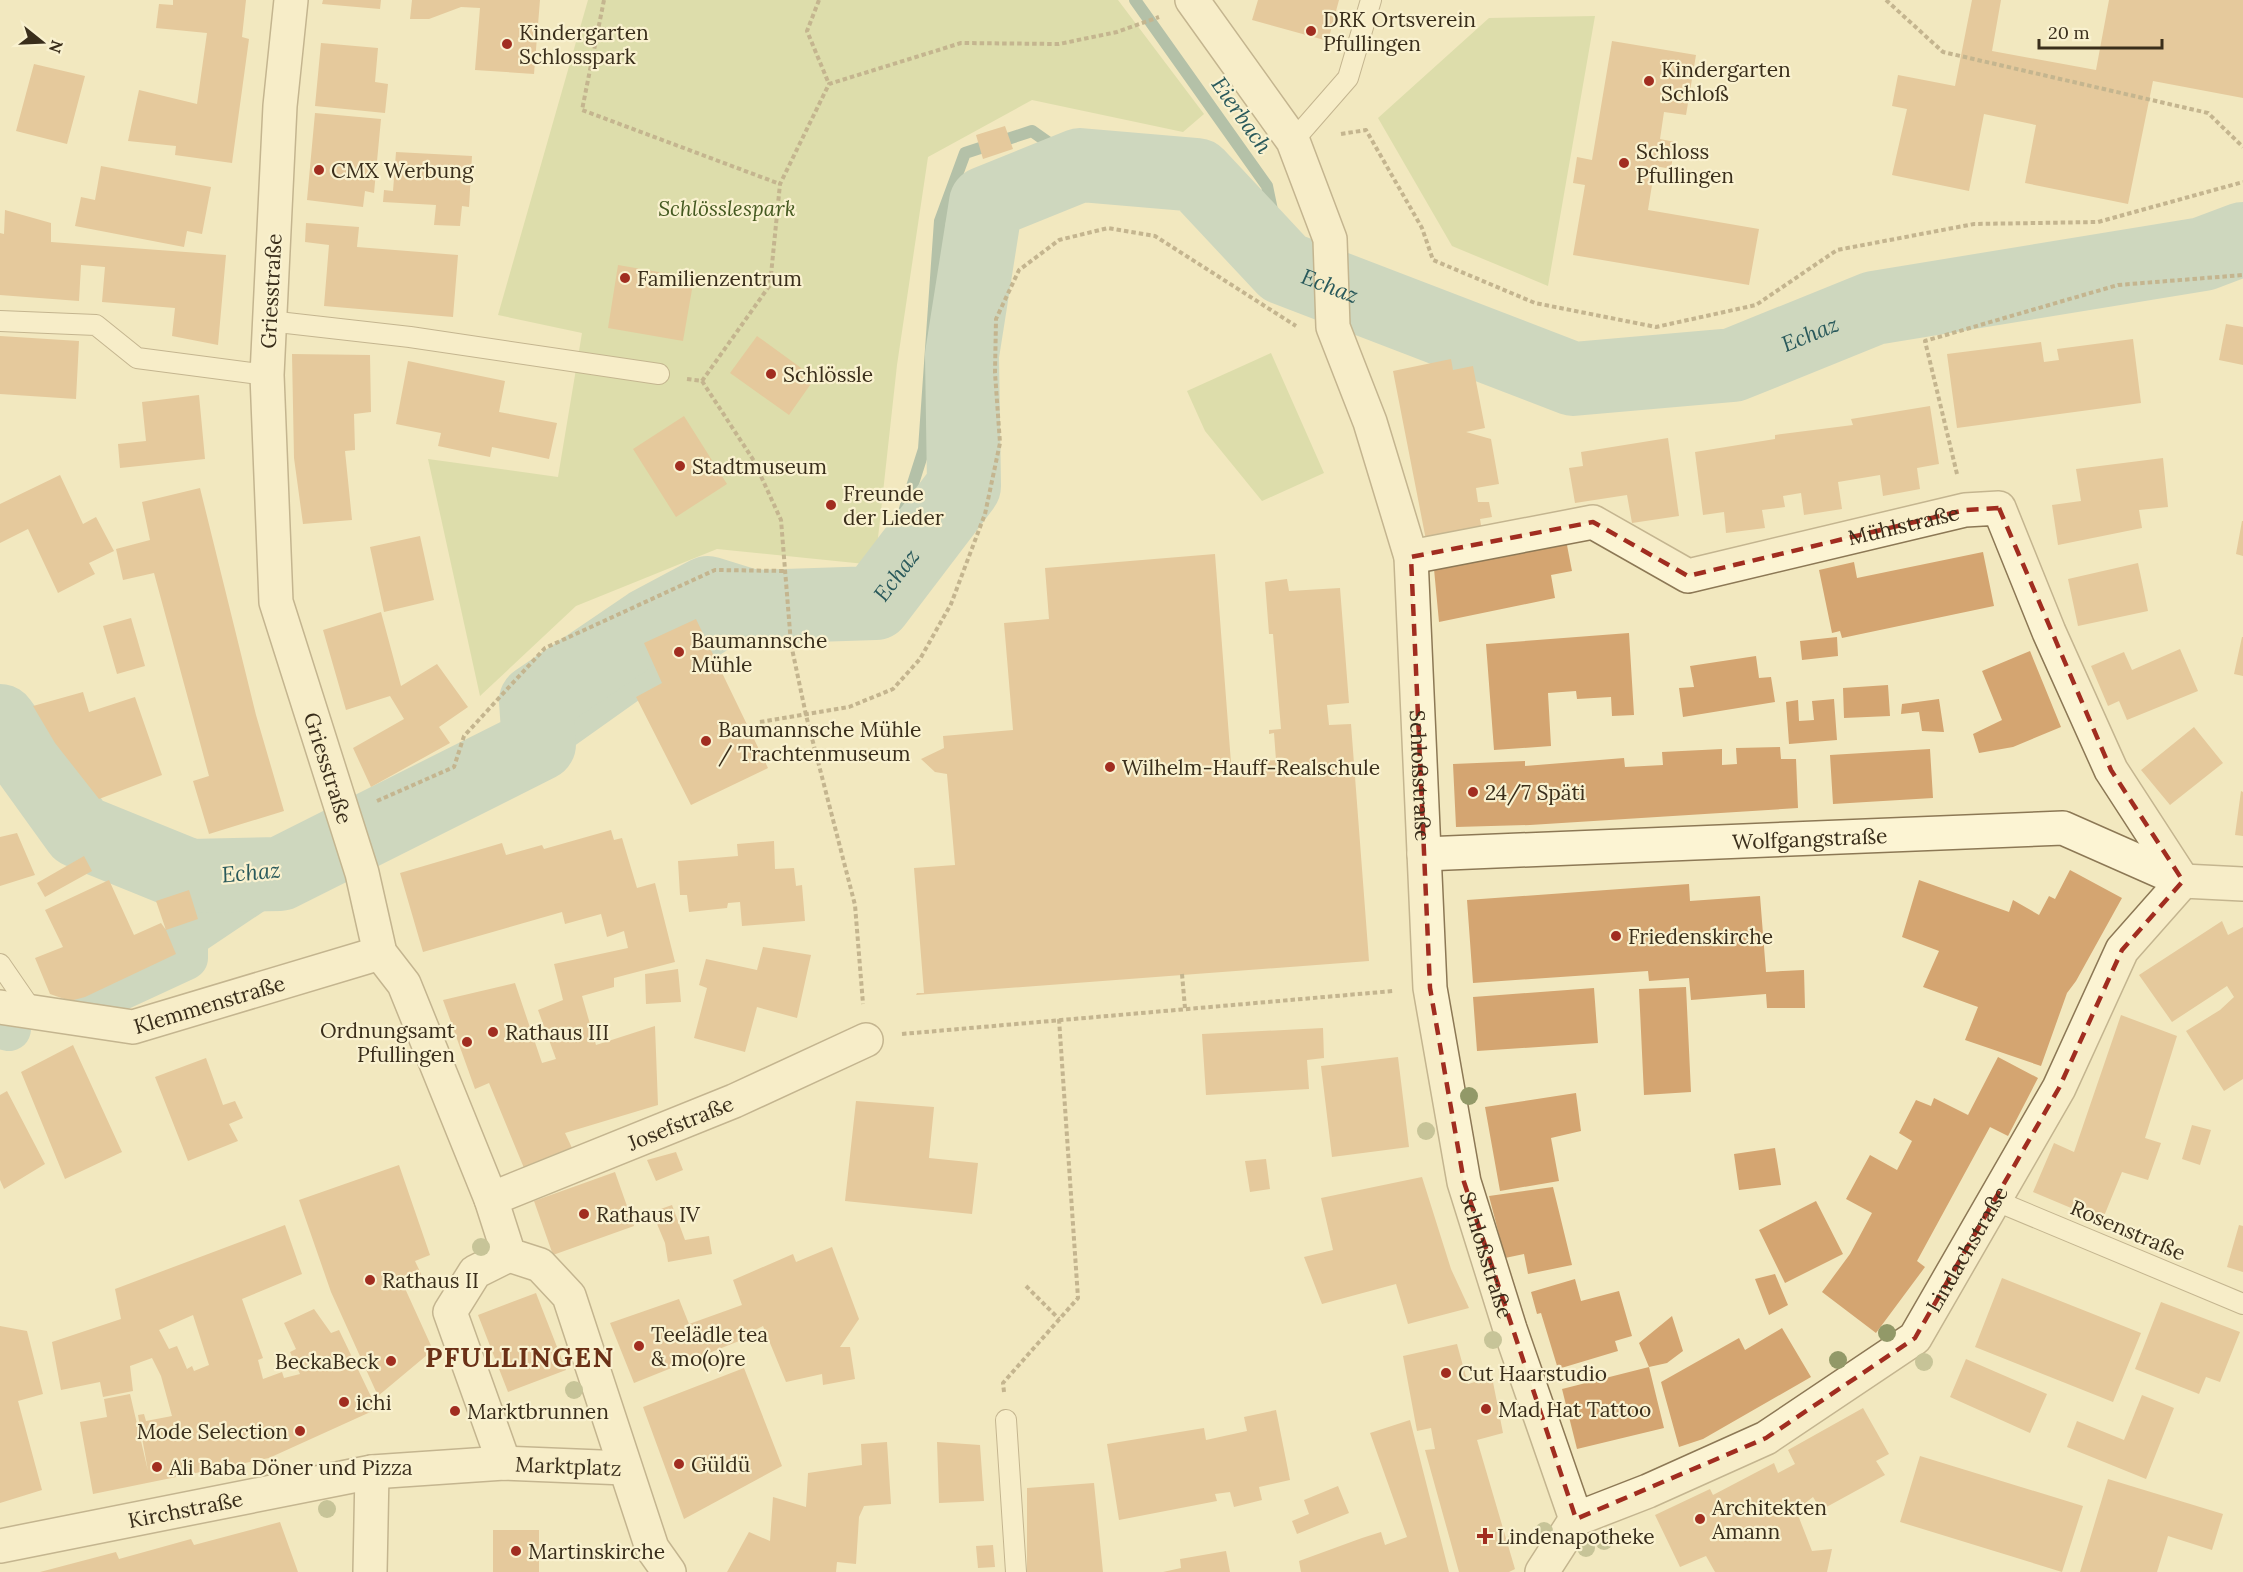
<svg xmlns="http://www.w3.org/2000/svg" width="2243" height="1572" font-family="Lora,serif">
<style>
.green{fill:#c3d192}
.lines{fill:none;stroke-linecap:round;stroke-linejoin:round}
.stream{stroke:#69928c;stroke-width:12}
.canal{stroke:#a2c3bd;stroke-width:44}
.river{stroke:#a2c3bd;stroke-width:74}
.building{fill:#d4a571;fill-rule:evenodd}
.lane-casing{stroke:#8c7855;stroke-width:22}
.street-casing{stroke:#8c7855;stroke-width:36}
.path{stroke:#8c7855;stroke-width:4;stroke-dasharray:4.5 3;stroke-linecap:butt}
.lane{stroke:#fcf4d3;stroke-width:20}
.street{stroke:#fcf4d3;stroke-width:33}
.tree{fill:#929968}
.marked{fill:none;stroke:#a12d20;stroke-width:4.5;stroke-dasharray:12 8;stroke-linejoin:round}
.poi-dot{fill:#a12d20;stroke:#f9f1cf;stroke-width:2}
.labels{text-anchor:middle;dominant-baseline:central;stroke-width:4.5;stroke-linejoin:round;paint-order:stroke}
.poi-label{font-size:21px;fill:#3a2e1b;stroke:#f9f1cf;text-anchor:start}
.park-label{font-size:21px;font-style:italic;fill:#445920;stroke:#f9f1cf}
.street-label{font-size:21px;fill:#3a2e1b;stroke:#f9f1cf}
.water-label{font-size:22px;font-style:italic;fill:#29595b;stroke:#f9f1cf}
.district-label{font-size:27px;font-weight:bold;letter-spacing:1.5px;fill:#6b3117;stroke:#f9f1cf}
</style>
<rect width="100%" height="100%" fill="#f2e8bf"/>
<path class="green" d="M588,0H1118L1204,114L1183,132L1032,100L928,157L897,365L875,565L717,549L576,606L480,696L428,459L558,477L582,333L498,315Z
M1595,16L1548,286L1452,246L1378,118L1489,18Z
M1271,353L1324,473L1262,501L1205,431L1187,391Z"/>
<g class="lines">
<path class="stream" d="M1135,0L1267,186L1284,268
M875,603L924,449L940,221L965,153L1032,131L1080,165"/>
<path class="canal" d="M704,639L753,607
M539,744L653,663
M91,1002L186,958V937L280,874
M0,1027L9,1029"/>
<path class="river" id="s1" d="M0,721L79,831L190,876L280,874L539,744L536,701L648,625L708,593L753,607L875,603L964,486L962,355L986,203L1080,165L1197,175L1284,268L1573,379L1733,365L1874,308L2203,254L2243,239"/>
</g>
<path class="building" d="M173,0H246L242,37L249,39L232,163L175,155L176,146L128,141L139,90L197,104L207,33L156,28L159,4L173,5Z
M323,0H381L380,9L322,4Z
M412,0H540L534,74L475,70L480,8L461,7L429,19H410Z
M1258,0H1339L1328,41L1252,20Z
M1972,0H2001L1992,51L2096,70L2109,0H2243V98L2153,81L2128,204L2025,183L2036,125L1984,114L1969,191L1892,175L1907,109L1892,106L1898,75L1955,86Z
M1612,41L1696,55L1686,115L1664,112L1660,139L1675,142L1671,169L1655,166L1648,210L1759,229L1749,285L1573,255L1585,185L1573,183L1577,157L1592,160Z
M321,43L378,48L375,82L388,84L385,113L315,106Z
M34,64L85,76L67,144L16,131Z
M315,113L381,119L374,193L365,191L363,207L307,200Z
M1005,126L1013,149L983,159L976,135Z
M396,152L472,156L469,207L462,206L460,226L434,225L436,205L383,202L384,190L393,191Z
M101,166L211,187L202,234L187,231L184,247L75,226L81,197L95,200Z
M5,210L51,223V242L226,255L218,345L172,336L175,308L102,302L105,267L81,265L79,301L0,295V233L4,234Z
M306,223L359,227L357,247L458,255L453,317L324,306L329,245L305,242Z
M618,265L694,278L683,341L608,328Z
M2226,324L2243,327V365L2219,360Z
M0,336L79,341L76,399L0,394Z
M757,336L815,378L789,415L730,373Z
M2133,339L2141,403L1957,428L1947,354L2041,342L2044,362L2059,360L2057,349Z
M292,354L370,355L371,412L354,414L355,450L345,451L352,520L303,524L294,458Z
M1451,359L1453,370L1473,366L1485,428L1466,432L1491,439L1499,484L1476,488L1478,502H1489L1492,517L1480,519L1482,531L1426,540L1393,371Z
M408,361L505,381L499,412L557,423L549,459L492,447L490,457L438,446L441,433L396,424Z
M199,395L205,459L120,468L118,444L146,441L142,402Z
M1930,406L1939,464L1917,468L1920,489L1883,496L1880,475L1838,482L1842,509L1804,515L1801,493L1783,496L1785,507L1762,510L1765,528L1726,533L1724,512L1703,515L1695,452L1775,439V435L1853,425L1851,419Z
M684,416L727,484L676,517L633,449Z
M1668,438L1679,516L1632,523L1627,495L1575,503L1569,468L1583,466L1581,452Z
M2163,458L2168,507L2139,510L2142,528L2058,545L2052,505L2081,501L2076,469Z
M60,475L83,524L96,517L114,551L89,563L95,574L58,593L28,529L0,543V504Z
M200,488L256,715L284,811L209,834L193,781L209,776L154,573L123,580L116,549L150,540L142,502Z
M2242,521H2243V556L2236,554Z
M420,536L434,600L384,612L370,547Z
M1566,540L1572,571L1551,575L1555,598L1439,622L1434,569Z
M1983,552L1994,606L1842,638L1840,631L1832,633L1819,570L1854,562L1857,578Z
M1215,554L1231,763L1276,760L1274,733L1269,734V730L1281,729L1273,634H1269L1265,582L1287,579L1289,591L1340,588L1349,703L1327,705L1329,725L1351,724L1369,961L916,995L917,993H924L914,868L955,865L947,774L935,772L921,759L944,748L943,736L1013,730L1004,623L1049,619L1045,568Z
M2138,563L2148,611L2078,626L2068,579Z
M381,612L401,686L437,664L468,707L439,727L450,743L371,787L353,748L404,719L390,696L346,710L323,630Z
M131,618L145,666L117,674L103,626Z
M696,619L768,768L691,805L636,697L662,683L644,643Z
M1629,633L1634,715L1612,716L1611,697L1577,699L1576,691L1548,693L1551,746L1494,750L1486,644Z
M1837,637L1838,656L1802,660L1800,641Z
M2242,637H2243V676L2234,674Z
M2180,649L2198,691L2127,720L2119,701L2108,706L2091,666L2124,652L2132,670Z
M2030,651L2061,727L2013,747L1979,753L1973,734L2002,720L1982,671Z
M1756,656L1759,678L1771,677L1775,702L1683,717L1679,688L1694,687L1690,666Z
M1888,685L1890,716L1844,718L1843,688Z
M83,692L89,712L135,697L162,775L99,799L55,743L33,706Z
M1834,699L1837,740L1789,744L1786,702L1798,700L1799,721L1814,720L1812,701Z
M1939,699L1944,732L1922,731L1919,712L1901,714L1902,704Z
M2194,727L2223,763L2170,805L2141,770Z
M1780,747L1781,759H1796L1798,808L1530,825L1456,827L1453,764L1525,761V766L1624,758L1625,767L1663,765L1662,752L1722,749V765L1737,764L1736,748Z
M1930,749L1933,798L1833,804L1830,755Z
M2241,791L2243,792V836L2235,835Z
M611,830L614,840L622,838L637,888L655,883L675,962L614,978V987L582,996L596,1045L655,1026L658,1105L565,1133L572,1148L524,1168L489,1083L475,1089L443,1000L515,983L542,1063L556,1059L538,1010L563,1000L554,964L628,948L624,931L607,937L601,914L565,924L562,912L423,952L400,873L502,843L506,855L542,845L544,849Z
M17,833L35,875L0,886V837Z
M774,841L775,869L794,868L796,886L802,885L805,921L742,926L740,902L728,903L727,908L689,912L687,895H680L678,861L738,856L737,844Z
M84,856L92,871L45,897L37,883Z
M2070,870L2122,898L2076,981L2067,993L2041,1066L1965,1040L1978,1007L1923,987L1939,951L1902,937L1919,880L2009,912L2013,900L2039,915L2049,896L2055,899Z
M109,880L134,935L161,923L166,930L156,901L189,890L198,919L166,930L176,954L85,997L70,1001L50,994L35,958L63,947L45,910Z
M1689,884L1690,901L1760,896L1766,972L1804,970L1805,1008H1767L1766,994L1691,1000L1689,978L1649,981L1648,971L1473,983L1467,900Z
M2222,921L2228,935L2243,927V1079L2224,1091L2186,1031L2220,1010L2234,997L2227,986L2172,1022L2139,975Z
M763,947L811,955L797,1018L757,1007L745,1052L694,1038L707,988L699,985L706,959L757,970Z
M678,969L681,1002L646,1004L645,974Z
M1686,987L1691,1092L1644,1095L1639,989Z
M1594,988L1598,1043L1477,1051L1473,997Z
M2121,1015L2177,1036L2145,1138L2161,1143L2148,1180L2122,1172L2102,1221L2033,1192L2054,1143L2074,1152Z
M1323,1028L1324,1058L1307,1060L1309,1089L1206,1095L1202,1034Z
M73,1045L122,1152L65,1179L21,1072Z
M1398,1057L1409,1147L1332,1157L1321,1066Z
M1998,1057L2038,1078L2008,1136L1990,1127L1917,1261L1925,1267L1876,1333L1822,1292L1850,1254L1872,1213L1846,1199L1870,1155L1897,1170L1912,1141L1899,1133L1916,1100L1931,1106L1934,1098L1968,1115Z
M206,1058L223,1105L235,1101L243,1118L229,1124L238,1141L188,1161L155,1077Z
M7,1091L45,1164L4,1189L0,1180V1095Z
M1576,1093L1581,1131L1551,1138L1559,1181L1500,1191L1485,1107Z
M856,1101L934,1107L929,1158L978,1163L972,1214L845,1201Z
M2192,1125L2211,1130L2200,1165L2182,1159Z
M1775,1148L1781,1185L1739,1190L1734,1154Z
M676,1152L683,1170L656,1181L647,1160Z
M1266,1159L1270,1189L1250,1192L1245,1161Z
M399,1165L430,1255L415,1261L422,1276L403,1284L433,1350L378,1396L331,1292L299,1200Z
M615,1172L634,1226L553,1255L534,1201Z
M1422,1177L1451,1269L1469,1308L1408,1324L1396,1284L1322,1304L1304,1257L1333,1250L1321,1198Z
M1553,1187L1572,1265L1528,1274L1524,1254L1505,1258L1489,1196Z
M1816,1201L1843,1254L1785,1283L1759,1230Z
M672,1205L685,1240L709,1236L712,1254L668,1262L665,1243L652,1212Z
M285,1225L302,1274L242,1299L263,1358L258,1360L263,1379L282,1372L284,1378L300,1374L290,1352L296,1349L284,1323L314,1309L331,1333L339,1330L377,1409L269,1458L93,1494L80,1422L107,1417L104,1399L130,1394L148,1471L138,1415L144,1414L146,1421L172,1416L161,1376L152,1358L130,1366L133,1391L103,1397L100,1382L61,1390L52,1342L121,1319L115,1289ZM193,1315L209,1365L194,1371L192,1366L187,1369L177,1346L169,1349L159,1330Z
M2239,1225L2243,1226V1272L2227,1267Z
M832,1247L859,1319L840,1347H850L855,1379L823,1385L822,1374L786,1382L763,1326L753,1331L754,1335L634,1383L610,1323L679,1299L689,1324L742,1305L733,1280L793,1254L796,1262Z
M1775,1274L1788,1305L1769,1315L1755,1279Z
M2002,1278L2141,1333L2113,1402L1975,1347Z
M1575,1279L1581,1301L1619,1291L1632,1336L1615,1341L1618,1351L1558,1369L1541,1313L1537,1314L1531,1292Z
M536,1293L566,1370L508,1392L478,1315Z
M2161,1302L2240,1332L2220,1382L2206,1377L2199,1394L2135,1369Z
M1672,1316L1683,1351L1667,1363L1649,1367L1639,1343Z
M0,1326L27,1331L43,1394L18,1401L42,1490L0,1503Z
M1782,1328L1811,1377L1703,1439L1679,1447L1661,1382L1739,1338L1745,1350Z
M1457,1344L1468,1384L1492,1377L1503,1433L1477,1440L1515,1569L1509,1572H1459L1425,1450L1435,1449L1431,1428L1417,1431L1403,1356Z
M1966,1359L2047,1394L2030,1433L1950,1397Z
M1649,1367L1664,1428L1577,1449L1562,1389Z
M744,1368L782,1466L684,1519L643,1407Z
M2142,1395L2174,1408L2146,1479L2067,1447L2077,1421L2124,1440Z
M1863,1408L1889,1454L1876,1461L1885,1475L1821,1510L1813,1497L1796,1510L1812,1551L1832,1549L1827,1572H1715L1706,1556L1680,1567L1655,1515L1710,1489L1713,1495L1774,1463L1778,1473L1795,1464L1788,1450Z
M1276,1410L1290,1480L1259,1487L1262,1500L1234,1507L1230,1492L1215,1494L1217,1501L1119,1520L1107,1444L1204,1428L1206,1440L1247,1431L1244,1417Z
M1410,1420L1449,1572H1301L1299,1561L1362,1538L1381,1532L1385,1545L1407,1537L1370,1433Z
M887,1442L891,1504L864,1506L859,1517L856,1564L837,1562L836,1572H727L749,1532L770,1541L773,1497L806,1507L808,1473L862,1465L861,1444Z
M937,1442L980,1445L984,1501L939,1503Z
M1920,1456L2083,1506L2062,1572L1900,1522Z
M2108,1479L2223,1514L2212,1550L2168,1536L2157,1572H2080Z
M1094,1483L1103,1572H1027V1488Z
M1338,1486L1349,1513L1297,1534L1292,1521L1309,1514L1304,1500Z
M280,1522L298,1572H40L116,1552L119,1559L191,1539L194,1545Z
M493,1530H539V1572H493Z
M993,1545L995,1567L978,1568L976,1546Z
M1226,1551L1230,1572H1163L1181,1568L1180,1559Z"/>
<g class="lines">
<defs>
<path id="lane" d="M1293,141L1348,78L1371,0
M0,321L96,325L137,358L267,375
M269,321L410,337L659,374
M0,964L33,1012
M1994,1200L2243,1304
M1006,1420L1016,1572"/>
<g id="street">
<path id="s2" d="M291,0L280,106L267,375L276,602L362,873L380,953L404,984L491,1199L509,1255L540,1265L569,1296L652,1548L669,1572"/>
<path id="s3" d="M1192,0L1293,141L1330,239L1333,327L1370,422L1411,557L1430,988L1464,1182L1510,1329L1576,1519"/>
<path id="s4" d="M1411,557L1593,522L1688,576L1965,510L1999,508L2049,632L2111,770L2183,881"/>
<path id="s5" d="M1424,854L2063,828L2183,881L2243,884"/>
<path id="s6" d="M0,1007L133,1027L380,953"/>
<path id="s7" d="M491,1199L734,1101L866,1040"/>
<path d="M504,1463L450,1312L475,1272L509,1255"/>
<path id="s8" d="M1576,1519L1648,1491L1766,1438L1915,1338L2059,1088L2122,950L2183,881"/>
<path id="s9" d="M0,1546L372,1472L504,1463L625,1468"/>
<path d="M370,1572L372,1472"/>
<path d="M1542,1572L1576,1519"/>
</g>
</defs>
<use href="#lane" class="lane-casing"/>
<use href="#street" class="street-casing"/>
<path class="path" d="M604,0L582,110L780,184
M819,0L807,31L829,84
M1886,0L1943,52L2208,113L2243,147
M1341,134L1366,130L1422,228L1433,260L1535,303L1656,327L1756,305L1837,250L1974,224L2098,222L2243,182
M687,379L702,381L770,285L780,184L829,84L961,43L1059,44L1117,32L1159,17
M702,381L754,461L781,520L791,644L806,715L855,905L863,1004
M1957,474L1925,341L2118,285L2243,275
M760,722L849,707L893,689L920,659L951,604L985,514L1000,443L995,373L996,319L1019,270L1059,240L1108,228L1155,236L1296,326
M377,801L454,767L464,736L545,648L715,570L786,571
M1182,974L1185,1008
M902,1034L1393,991
M1026,1286L1059,1319
M1004,1392L1003,1383L1078,1298L1059,1019"/>
<use href="#lane" class="lane"/>
<use href="#street" class="street"/>
</g>
<g class="tree">
<circle cx="1469" cy="1096" r="9"/>
<circle cx="1426" cy="1131" r="9"/>
<circle cx="481" cy="1247" r="9"/>
<circle cx="1887" cy="1333" r="9"/>
<circle cx="1493" cy="1340" r="9"/>
<circle cx="1838" cy="1360" r="9"/>
<circle cx="1924" cy="1362" r="9"/>
<circle cx="574" cy="1390" r="9"/>
<circle cx="327" cy="1509" r="9"/>
<circle cx="1544" cy="1531" r="9"/>
<circle cx="1604" cy="1541" r="9"/>
<circle cx="1586" cy="1548" r="9"/>
</g>
<path d="M0 0H2243V1572H0ZM1999,508L2111,770L2183,881L2122,950L2059,1088L1915,1338L1766,1438L1576,1519L1464,1182L1430,988L1411,557L1593,522L1688,576L1965,510Z" fill="#f2e8bf" fill-opacity=".55" fill-rule="evenodd"/>
<path class="marked" d="M1999,508L2111,770L2183,881L2122,950L2059,1088L1915,1338L1766,1438L1576,1519L1464,1182L1430,988L1411,557L1593,522L1688,576L1965,510Z"/>
<g class="poi-dot">
<circle cx="1311" cy="31" r="6"/>
<circle cx="507" cy="44" r="6"/>
<circle cx="1649" cy="81" r="6"/>
<circle cx="1624" cy="163" r="6"/>
<circle cx="319" cy="170" r="6"/>
<circle cx="625" cy="278" r="6"/>
<circle cx="771" cy="374" r="6"/>
<circle cx="680" cy="466" r="6"/>
<circle cx="831" cy="505" r="6"/>
<circle cx="679" cy="652" r="6"/>
<circle cx="706" cy="741" r="6"/>
<circle cx="1110" cy="767" r="6"/>
<circle cx="1473" cy="792" r="6"/>
<circle cx="1616" cy="936" r="6"/>
<circle cx="493" cy="1032" r="6"/>
<circle cx="467" cy="1042" r="6"/>
<circle cx="584" cy="1214" r="6"/>
<circle cx="370" cy="1280" r="6"/>
<circle cx="639" cy="1346" r="6"/>
<circle cx="391" cy="1361" r="6"/>
<circle cx="1446" cy="1373" r="6"/>
<circle cx="344" cy="1402" r="6"/>
<circle cx="1486" cy="1409" r="6"/>
<circle cx="455" cy="1411" r="6"/>
<circle cx="300" cy="1431" r="6"/>
<circle cx="679" cy="1464" r="6"/>
<circle cx="157" cy="1467" r="6"/>
<circle cx="1700" cy="1519" r="6"/>
<path d="M1482 1527h6v6h6v6h-6v6h-6v-6h-6v-6h6z"/>
<circle cx="516" cy="1551" r="6"/>
</g>
<g class="labels">
<g class="poi-label">
<text x="1323" y="19">DRK Ortsverein<tspan x="1323" dy="24">Pfullingen</tspan></text>
<text x="519" y="32">Kindergarten<tspan x="519" dy="24">Schlosspark</tspan></text>
<text x="1661" y="69">Kindergarten<tspan x="1661" dy="24">Schloß</tspan></text>
<text x="1636" y="151">Schloss<tspan x="1636" dy="24">Pfullingen</tspan></text>
<text x="331" y="170">CMX Werbung</text>
<text x="637" y="278">Familienzentrum</text>
<text x="783" y="374">Schlössle</text>
<text x="692" y="466">Stadtmuseum</text>
<text x="843" y="493">Freunde<tspan x="843" dy="24">der Lieder</tspan></text>
<text x="691" y="640">Baumannsche<tspan x="691" dy="24">Mühle</tspan></text>
<text x="718" y="729">Baumannsche Mühle<tspan x="718" dy="24">/ Trachtenmuseum</tspan></text>
<text x="1122" y="767">Wilhelm-Hauff-Realschule</text>
<text x="1485" y="792">24/7 Späti</text>
<text x="1628" y="936">Friedenskirche</text>
<text x="455" y="1030" text-anchor="end">Ordnungsamt<tspan x="455" dy="24">Pfullingen</tspan></text>
<text x="505" y="1032">Rathaus III</text>
<text x="596" y="1214">Rathaus IV</text>
<text x="382" y="1280">Rathaus II</text>
<text x="651" y="1334">Teelädle tea<tspan x="651" dy="24">&amp; mo(o)re</tspan></text>
<text x="379" y="1361" text-anchor="end">BeckaBeck</text>
<text x="1458" y="1373">Cut Haarstudio</text>
<text x="356" y="1402">ichi</text>
<text x="1498" y="1409">Mad Hat Tattoo</text>
<text x="467" y="1411">Marktbrunnen</text>
<text x="288" y="1431" text-anchor="end">Mode Selection</text>
<text x="691" y="1464">Güldü</text>
<text x="169" y="1467">Ali Baba Döner und Pizza</text>
<text x="1712" y="1507">Architekten<tspan x="1712" dy="24">Amann</tspan></text>
<text x="1497" y="1536">Lindenapotheke</text>
<text x="528" y="1551">Martinskirche</text>
</g>
<g class="park-label">
<text x="727" y="208">Schlösslespark</text>
</g>
<g class="street-label">
<text transform="translate(271 291) rotate(-87)">Griesstraße</text>
<text stroke="none"><textPath href="#s4" startOffset="516">Mühlstraße</textPath></text>
<text stroke="none"><textPath href="#s2" startOffset="777">Griesstraße</textPath></text>
<text stroke="none"><textPath href="#s3" startOffset="828">Schloßstraße</textPath></text>
<text stroke="none"><textPath href="#s5" startOffset="386">Wolfgangstraße</textPath></text>
<text stroke="none"><textPath href="#s6" startOffset="214">Klemmenstraße</textPath></text>
<text stroke="none"><textPath href="#s7" startOffset="204">Josefstraße</textPath></text>
<text transform="translate(2128 1230) rotate(23)">Rosenstraße</text>
<text stroke="none"><textPath href="#s8" startOffset="489">Lindachstraße</textPath></text>
<text stroke="none"><textPath href="#s3" startOffset="1314">Schloßstraße</textPath></text>
<text stroke="none"><textPath href="#s9" startOffset="576">Marktplatz</textPath></text>
<text stroke="none"><textPath href="#s9" startOffset="189">Kirchstraße</textPath></text>
</g>
<g class="water-label">
<text transform="translate(1242 115) rotate(55)">Eierbach</text>
<text stroke="none"><textPath href="#s1" startOffset="1878">Echaz</textPath></text>
<text stroke="none"><textPath href="#s1" startOffset="2382">Echaz</textPath></text>
<text stroke="none"><textPath href="#s1" startOffset="1086">Echaz</textPath></text>
<text transform="translate(251 872) rotate(-5)">Echaz</text>
</g>
<g class="district-label">
<text x="520" y="1357">PFULLINGEN</text>
</g>
</g>
<g transform="translate(42 42) rotate(108)" stroke="#f9f1cf" stroke-width="4.5" paint-order="stroke">
<path d="M0-4.5L10 22L0 15L-10 22Z" fill="#3a2e1b"/>
<text y="-9" font-size="16" font-weight="bold" text-anchor="middle" fill="#3a2e1b">N</text>
</g>
<path d="M2039 39v9h123v-9" fill="none" stroke="#3a2e1b" stroke-width="3"/>
<text x="2048" y="39" font-size="18" fill="#3a2e1b" stroke="#f9f1cf" stroke-width="4.5" paint-order="stroke">20 m</text>
</svg>
